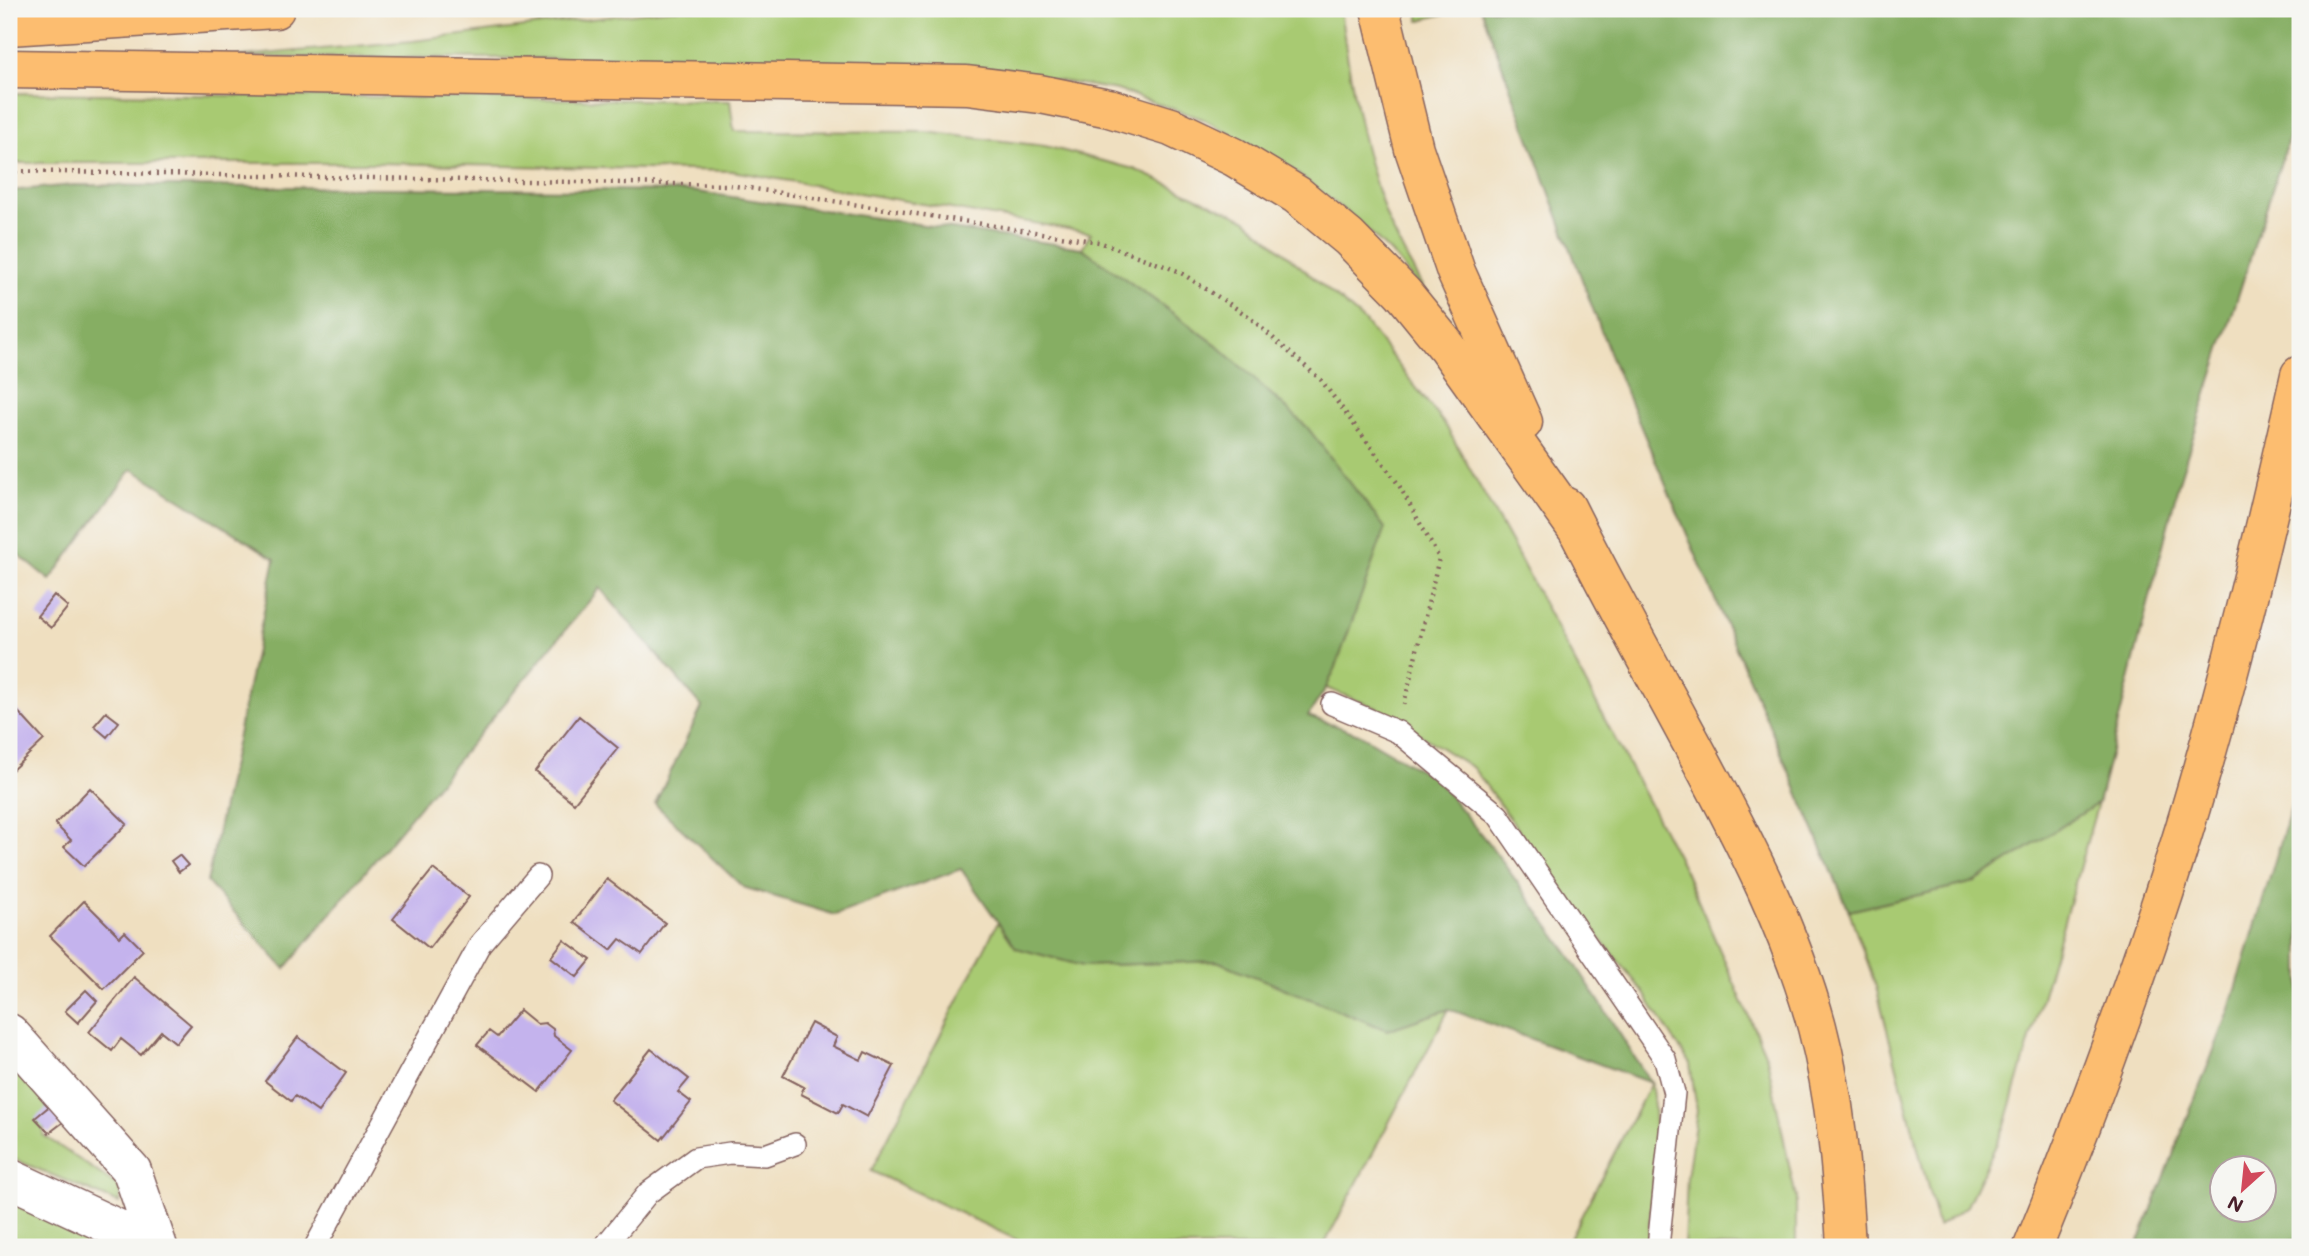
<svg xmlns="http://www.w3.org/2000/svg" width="2309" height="1256" font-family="Mali,sans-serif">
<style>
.green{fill:#a8ca72;stroke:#79744e;stroke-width:2}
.forest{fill:#86ae64;stroke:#686648;stroke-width:2;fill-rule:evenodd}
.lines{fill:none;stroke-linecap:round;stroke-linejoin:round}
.stream{stroke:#88bbf6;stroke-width:10}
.building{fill:#c4b3ed}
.service-casing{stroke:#84625f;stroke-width:24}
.minor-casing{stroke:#84625f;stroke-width:41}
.motorway-casing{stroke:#84625f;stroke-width:41}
.path{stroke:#84625f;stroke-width:4.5;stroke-dasharray:2 5;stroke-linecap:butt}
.service{stroke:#fff;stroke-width:21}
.minor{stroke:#fff;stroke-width:38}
.motorway{stroke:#fcbd6f;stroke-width:38}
</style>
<rect width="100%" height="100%" fill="#f6f6f2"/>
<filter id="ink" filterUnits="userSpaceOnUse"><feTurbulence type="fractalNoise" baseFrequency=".0143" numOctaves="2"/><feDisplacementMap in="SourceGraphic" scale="14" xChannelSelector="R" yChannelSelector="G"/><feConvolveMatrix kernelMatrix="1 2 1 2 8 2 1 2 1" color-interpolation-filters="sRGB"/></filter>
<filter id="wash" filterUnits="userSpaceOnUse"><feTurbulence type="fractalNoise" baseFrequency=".00686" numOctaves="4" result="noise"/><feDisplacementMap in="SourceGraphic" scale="28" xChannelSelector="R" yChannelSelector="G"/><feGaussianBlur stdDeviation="1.57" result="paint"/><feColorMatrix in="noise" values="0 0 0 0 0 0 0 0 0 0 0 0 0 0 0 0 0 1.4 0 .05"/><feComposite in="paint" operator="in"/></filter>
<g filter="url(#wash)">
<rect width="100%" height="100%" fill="#efdfc0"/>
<path class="green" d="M671,9H1340C1350,78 1361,146 1385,212C1396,243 1416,273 1431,303L1395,257L1359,222L1285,164L1203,119L1117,90L993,70L815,64L512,58L230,57L413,41Z
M1419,9H1461L1419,21Z
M9,93L730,101L734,131L925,132L1045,146L1134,169L1245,219L1364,321L1446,426L1513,546L1685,871L1767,1058L1796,1198V1247H1684L1687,1177L1697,1110L1690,1064L1641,989L1578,911L1473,768L1377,708L1326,688L1336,667L1217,345L1082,248L1091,233L732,171L378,163H9Z
M2098,803L2005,1126L1967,1206L1938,1226L1876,987L1849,911L1975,882Z
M998,922L1016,948L1083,966L1217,961L1387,1030L1449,1009L1323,1247H1032L871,1171Z
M9,1058L49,1098L43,1135L121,1188L119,1203L9,1157Z
M1651,1083C1660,1132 1652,1197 1647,1247H1565Z
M9,1191L157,1247H9Z"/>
<path class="forest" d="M1481,9H2296L2300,43V102L2180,478L2098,803L1975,882L1849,911L1612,360Z
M73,185L691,191L1082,248L1217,345L1307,427L1385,528L1336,667L1326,688L1308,716L1359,734L1436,779L1494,850L1569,954L1651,1083L1449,1009L1387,1030L1217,961L1083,966L1016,948L961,869L835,915L743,887L655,804L702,707L600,588L285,969L207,882L275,559L132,469L50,580L9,547V191Z
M2300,778V1237L2280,1247H2137L2230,1009ZM2222,1168H2264V1210H2222Z"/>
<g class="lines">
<path class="stream" d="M75,1230L111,1247"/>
</g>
<g id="blocks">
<path class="building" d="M54,595L68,607L51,628L37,616Z
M12,705L44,740L10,772L9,708Z
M106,712L119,722L107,737L94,726Z
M579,716L618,748L574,803L535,772Z
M90,788L127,824L84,866L64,847L71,840L55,824Z
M179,855L188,865L179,872L171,861Z
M433,869L469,897L429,948L393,919Z
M607,879L665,923L642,954L620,939L611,950L574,922Z
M84,901L120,937L125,932L143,950L104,989L50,936Z
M564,940L591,960L577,977L551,957Z
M134,977L191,1025L176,1043L161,1031L141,1055L121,1039L112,1051L89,1032Z
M86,990L97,1001L78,1023L65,1011Z
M520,1010L537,1024L545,1023L553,1029L554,1036L572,1050L539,1092L477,1045L489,1031L497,1037Z
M811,1023L837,1037L833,1046L861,1060L865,1052L894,1066L867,1117L843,1104L838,1113L801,1094L804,1087L783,1076Z
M298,1037L346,1073L318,1112L295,1096L291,1101L265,1081Z
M651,1049L689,1079L678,1092L691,1102L661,1140L610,1100Z
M52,1104L66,1120L49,1133L35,1118Z"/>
</g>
</g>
<g filter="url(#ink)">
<use href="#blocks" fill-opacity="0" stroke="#84625f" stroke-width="2"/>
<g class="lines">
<defs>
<path id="service" d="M1332,704L1398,732L1498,815L1665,1059L1674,1093L1658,1247
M315,1247L480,944L538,876
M604,1247L648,1193L696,1158L730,1153L765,1155L795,1144"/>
<path id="minor" d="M9,1033L132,1171L158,1247
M9,1178L157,1247"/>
<path id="motorway" d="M1380,9L1414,149L1456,272L1523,422
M9,26L275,9
M9,69L967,85L1040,94L1109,108L1171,127L1234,157L1297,195L1349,238L1403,293L1447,347L1577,529
M1566,507C1608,591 1654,673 1698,755C1745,842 1791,931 1817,1027C1836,1099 1842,1173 1846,1247
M2033,1247C2086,1118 2135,986 2177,853C2226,696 2264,536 2300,375"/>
</defs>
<use href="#service" class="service-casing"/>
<use href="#minor" class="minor-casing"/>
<use href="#motorway" class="motorway-casing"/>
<path class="path" d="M9,171L729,185L1099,242L1178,271L1248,316L1321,380L1399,485L1439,558L1404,704"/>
<use href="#service" class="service"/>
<use href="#minor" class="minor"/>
<use href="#motorway" class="motorway"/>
</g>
</g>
<rect width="2309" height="1256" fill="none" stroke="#f6f6f2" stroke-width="35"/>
<g transform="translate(2243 1189) rotate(207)"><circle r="33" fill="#f6f6f2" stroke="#b1a0a2" stroke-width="2"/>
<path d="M0-5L12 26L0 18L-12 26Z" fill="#d1495b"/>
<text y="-10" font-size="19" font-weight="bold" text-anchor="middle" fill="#4a1f2b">N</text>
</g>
</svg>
